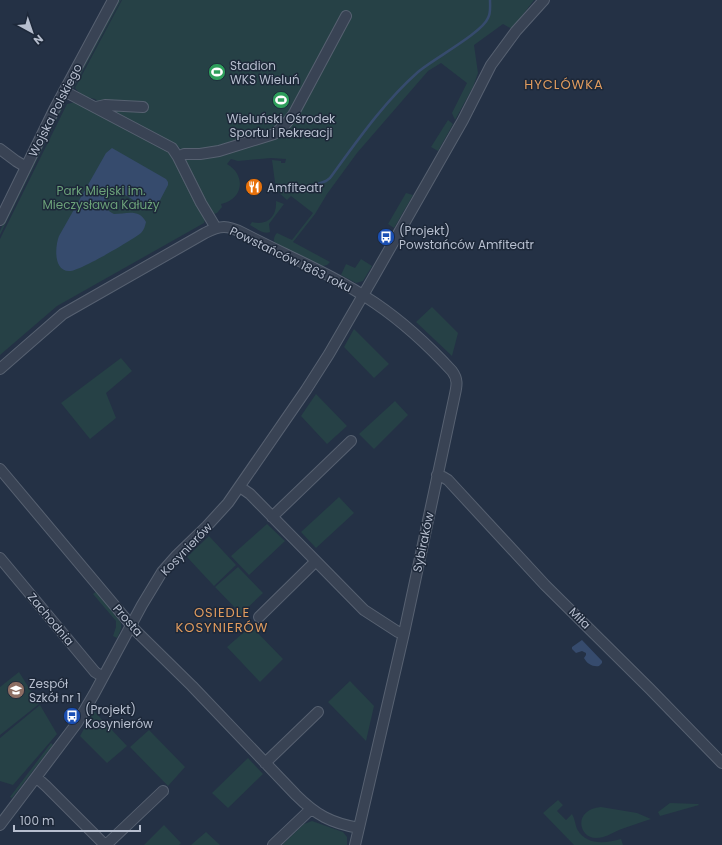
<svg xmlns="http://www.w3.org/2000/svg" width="722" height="845" font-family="Poppins,sans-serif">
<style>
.green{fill:#264146}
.water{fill:#364b6d}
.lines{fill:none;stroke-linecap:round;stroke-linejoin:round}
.stream{stroke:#364b6d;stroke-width:2.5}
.minor-casing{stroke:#576171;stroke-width:12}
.minor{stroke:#394354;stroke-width:10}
.labels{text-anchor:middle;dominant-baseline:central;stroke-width:3;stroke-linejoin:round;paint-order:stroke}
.poi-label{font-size:12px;fill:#b6bece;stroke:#1d2839;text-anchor:start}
.street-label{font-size:12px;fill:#b6bece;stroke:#1d2839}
.park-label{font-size:12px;fill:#6ba179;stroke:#1d2839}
.neighbourhood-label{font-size:13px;letter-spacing:1px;fill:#e09b5e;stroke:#1d2839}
</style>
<rect width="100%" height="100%" fill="#243145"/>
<path class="green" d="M118,0H121L73,89V85Z
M122,0H534L512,29L503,24L474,45L478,73L473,87L455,120L452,113L467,83L441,63L428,71L357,153L327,194L315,214L293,242L330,262L327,265L319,267L275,244C273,240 274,236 277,233L292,240L313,213L291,196L287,200L276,190L272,160L281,161V163H285L286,159L271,158L238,161L231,159L227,164C246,175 244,199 221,204L222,207L217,213L214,214C202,201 186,166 180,148L106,109L95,99L82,96L75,88Z
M64,101H66L0,235V231L7,215Z
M75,102L169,152L172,155L205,220L204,223L57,306L0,355V239L67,104Z
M448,120L453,124L438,151L431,147Z
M406,193L413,195L394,228L388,224Z
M276,201L284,204L269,224L270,232C263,235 256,228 250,225L252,222C268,226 277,216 276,201Z
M361,259L372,266L363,281L356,283L341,275L346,264L355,268Z
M432,307L458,333L452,356L416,322Z
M354,329L389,364L374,378L344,347Z
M121,358L132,371L106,393L116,418L90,439L61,403Z
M316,394L347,426L327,444L301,416Z
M395,401L408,415L374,449L359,434Z
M339,497L354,513L316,548L301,532Z
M267,524L285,541L249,575L231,556Z
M209,536L236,565L214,586L187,557Z
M238,567L263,593L241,614L215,587Z
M97,591L113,608L111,610C121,622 125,623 117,638L113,636L116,627V621L93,594Z
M251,626L283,659L260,682L227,647Z
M19,672L39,704L0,735V687Z
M350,681L374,706L366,741L328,702Z
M40,705L57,734L13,785L0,781V738Z
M94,711L127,746L107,763L80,736Z
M149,730L185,767L168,786L130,747Z
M51,743L53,745L12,798L10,797Z
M248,758L263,774L228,808L212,793Z
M558,800L563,805L557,811L566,820L572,814C575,819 575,824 577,829C586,845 604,844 621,839L623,845H574L543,813Z
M670,803L698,804L699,805L660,816L658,812Z
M601,807L637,813L651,819C641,822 630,826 619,830C612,833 605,838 596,838C579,838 572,810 601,807Z
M312,821L343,832L347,837V845H282L304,824Z
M164,825L181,843L179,845H144Z
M206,832L220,845H191Z"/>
<path class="water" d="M112,148L166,179L168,182V185L158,204L151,210C136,207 125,186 109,195C104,204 105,210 114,214C126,214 139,208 146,222C145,226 144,230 141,233C132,240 80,271 70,271C53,272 55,246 59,236L106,153Z
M582,640L602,661V663L599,666C593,667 587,664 584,658L586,655V653L582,651L576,653L572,649V647Z"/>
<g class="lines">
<path class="stream" d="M318,184L326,181L330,178C357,141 384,102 418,72C433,59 482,33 488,18C491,13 490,6 490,0"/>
<defs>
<path id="minor" d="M64,91L172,148L178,157L201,203L216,228
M96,107L105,105L143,107
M0,149L16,161L26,167
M178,157L184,154H200L219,151L274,134L284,126L293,115L346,16
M0,220L55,108L113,0
M0,369L63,314L205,233C221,225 227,225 243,233C287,256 334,275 375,303C403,322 429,346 452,371C458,379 457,385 455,394L404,633L355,845
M0,469L136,631L192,686L296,795C316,815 331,823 359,828
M437,475L443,477L448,480L545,585L650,689L722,763
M240,487L250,494L364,610L398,632L404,633
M272,517L351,441
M0,558L95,672L103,677
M259,617L315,562
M265,763L318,712
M37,778L46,786L105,845
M0,825L77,723L94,694L142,605L162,572L177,555L207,526L228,503L306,390L329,354L373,278L463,120L491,65L516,31L544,0
M106,845L163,791
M273,845L311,809"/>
</defs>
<use href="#minor" class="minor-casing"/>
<use href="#minor" class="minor"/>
</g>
<defs>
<symbol id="stadium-disc" viewBox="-11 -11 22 22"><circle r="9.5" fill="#2e9e5b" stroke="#1d2839"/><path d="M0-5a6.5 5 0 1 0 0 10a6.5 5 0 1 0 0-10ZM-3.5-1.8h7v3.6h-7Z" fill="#fff"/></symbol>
<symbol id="restaurant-disc" viewBox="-11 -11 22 22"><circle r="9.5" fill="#e8710a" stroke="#1d2839"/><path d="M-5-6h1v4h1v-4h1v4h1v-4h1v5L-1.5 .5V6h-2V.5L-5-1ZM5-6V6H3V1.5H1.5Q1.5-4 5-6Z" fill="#fff"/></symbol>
<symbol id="bus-disc" viewBox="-11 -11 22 22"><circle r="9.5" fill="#1a4fb4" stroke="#1d2839"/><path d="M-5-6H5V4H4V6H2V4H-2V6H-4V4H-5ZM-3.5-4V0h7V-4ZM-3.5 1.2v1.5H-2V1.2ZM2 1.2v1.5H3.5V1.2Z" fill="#fff"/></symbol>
<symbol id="school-disc" viewBox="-11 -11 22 22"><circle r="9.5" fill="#8d6e63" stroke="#1d2839"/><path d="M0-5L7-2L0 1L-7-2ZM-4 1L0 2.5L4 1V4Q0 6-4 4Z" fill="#fff"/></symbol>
</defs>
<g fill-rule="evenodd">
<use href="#stadium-disc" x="207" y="62" width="20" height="20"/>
<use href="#stadium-disc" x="271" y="90" width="20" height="20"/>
<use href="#restaurant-disc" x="244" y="177" width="20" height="20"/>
<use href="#bus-disc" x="376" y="227" width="20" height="20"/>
<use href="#school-disc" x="6" y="680" width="20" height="20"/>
<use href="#bus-disc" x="62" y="706" width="20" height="20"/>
</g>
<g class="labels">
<g class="poi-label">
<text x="230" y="65">Stadion<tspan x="230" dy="14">WKS Wieluń</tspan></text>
<text x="281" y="118" text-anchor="middle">Wieluński Ośrodek<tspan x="281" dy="14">Sportu i Rekreacji</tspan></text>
<text x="267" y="187">Amfiteatr</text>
<text x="399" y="230">(Projekt)<tspan x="399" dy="14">Powstańców Amfiteatr</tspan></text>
<text x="29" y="683">Zespół<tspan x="29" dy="14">Szkół nr 1</tspan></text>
<text x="85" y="709">(Projekt)<tspan x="85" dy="14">Kosynierów</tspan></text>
</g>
<g class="street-label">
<text transform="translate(55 110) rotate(-63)">Wojska Polskiego</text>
<text transform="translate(291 259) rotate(26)">Powstańców 1863 roku</text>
<text transform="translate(423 542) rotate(-78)">Sybiraków</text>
<text transform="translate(186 549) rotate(-46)">Kosynierów</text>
<text transform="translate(580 618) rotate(45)">Miła</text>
<text transform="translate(51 619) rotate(50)">Zachodnia</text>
<text transform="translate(128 620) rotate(49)">Prosta</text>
</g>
<g class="park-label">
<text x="101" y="190">Park Miejski im.<tspan x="101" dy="14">Mieczysława Kałuży</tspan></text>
</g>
<g class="neighbourhood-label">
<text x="564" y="84">HYCLÓWKA</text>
<text x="222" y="612">OSIEDLE<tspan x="222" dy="15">KOSYNIERÓW</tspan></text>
</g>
</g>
<g transform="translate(32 32) rotate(140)" stroke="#1d2839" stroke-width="3" paint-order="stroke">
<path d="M0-3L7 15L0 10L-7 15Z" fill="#b6bece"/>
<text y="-6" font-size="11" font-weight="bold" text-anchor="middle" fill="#b6bece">N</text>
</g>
<path d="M14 825v6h126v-6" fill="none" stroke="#b6bece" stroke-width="2"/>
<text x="20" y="825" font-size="12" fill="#b6bece" stroke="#1d2839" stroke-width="3" paint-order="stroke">100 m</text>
</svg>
